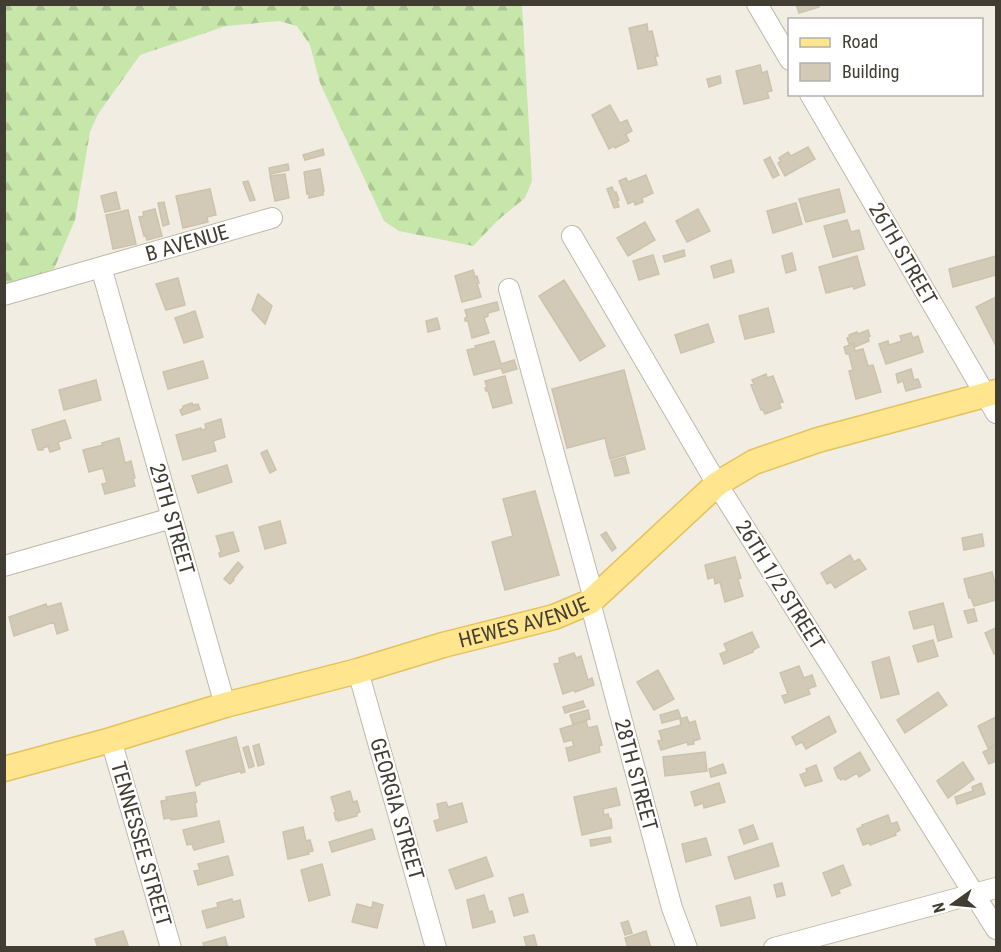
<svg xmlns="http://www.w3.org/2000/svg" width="1001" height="952" font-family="'Roboto Condensed',sans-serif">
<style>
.forest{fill:url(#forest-firs)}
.building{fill:#d2cab7;stroke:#cdc2ab;stroke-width:1.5}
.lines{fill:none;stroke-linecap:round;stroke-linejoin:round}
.minor-casing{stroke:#bfb9a8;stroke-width:22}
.major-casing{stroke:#e3c35e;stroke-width:27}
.minor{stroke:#fff;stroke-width:20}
.major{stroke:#fee58e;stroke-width:24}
.labels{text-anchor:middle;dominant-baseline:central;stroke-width:4.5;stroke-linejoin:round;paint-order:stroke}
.street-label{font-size:21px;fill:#423d33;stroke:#fff}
</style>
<defs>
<pattern id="forest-firs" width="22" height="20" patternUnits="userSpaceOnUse" patternTransform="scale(1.5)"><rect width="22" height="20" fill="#c7e6aa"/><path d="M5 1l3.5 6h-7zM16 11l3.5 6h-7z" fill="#acc693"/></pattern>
</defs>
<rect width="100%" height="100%" fill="#f1ede2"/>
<path class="forest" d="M4,5H522L532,181L525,198L498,220L473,246L399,231L384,221L320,83L310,45L297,26L279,21L226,26L140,55L98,114L90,132L75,220L54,269L5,286Z"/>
<path class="building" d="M796,4H818L819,7L799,13Z
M647,24L648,32L652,31L658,56H655L657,65L638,69L629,28Z
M760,65L762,73L767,71L772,91L767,92L769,98L744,104L736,71Z
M720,76L721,83L709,87L707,79Z
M610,105L620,123L627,120L632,131L626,134L629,141L615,148L614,146L609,149L592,115Z
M808,147L815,159L785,176L778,163L781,161L779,158L788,152L791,156Z
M323,149L324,155L305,160L303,155Z
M770,157L779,175L773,178L764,160Z
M288,164L289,170L270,174L269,168Z
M320,169L324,191H323V195L309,198V193L307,194L304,172Z
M285,174L289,198L275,201L270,176Z
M646,175L653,193L642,198L643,202L635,205L634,201L628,204L619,181L626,178L628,182Z
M248,181L255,200L250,201L243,182Z
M612,187L614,192H616L619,200L617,201L619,207L614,208L607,189Z
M210,189L216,215L207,217L208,222L183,228L176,196Z
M839,189L845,212L806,222L799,199Z
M116,192L120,209L105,212L101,196Z
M164,202L169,224L163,226L158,203Z
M796,203L802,224L773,233L767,211Z
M155,209L162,236L147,240L146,236H144L139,217L144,216L143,212Z
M698,209L710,231L687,242L676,221Z
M128,210L136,244L113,249L106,215Z
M847,220L851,232L859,230L864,249L833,257L824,226Z
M645,222L655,240L628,256L617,238Z
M684,250L685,256L665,262L663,256Z
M792,253L796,270L786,273L782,256Z
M653,255L659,274L639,280L633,261Z
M857,256L865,285L854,289L853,286L826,293L819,267Z
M996,256V275L953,287L949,269Z
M731,260L734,272L714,278L711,266Z
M473,270L475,277L477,276L479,283H477L481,297L462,302L455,276Z
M178,278L185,305L166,310L156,284Z
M564,280L605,346L580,361L539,296Z
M258,294L272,306L265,324L252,310Z
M996,297V346L976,307Z
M497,302L499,310L488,313V316L484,318L489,333L472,338L468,321H465V318L467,317L465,310Z
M768,308L774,332L745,339L739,316Z
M195,311L203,337L184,343L175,318Z
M437,318L440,329L428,332L426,321Z
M708,324L714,342L681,353L675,335Z
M868,330L870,336L868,337L869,341L855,347L854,343L849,344L847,338L850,337L849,335L857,332L858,334Z
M911,333L913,338L918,336L923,352L886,364L879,344L888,341L889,345L902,341L900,336Z
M494,341L501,364L514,360L517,369L503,373L501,368L474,375L467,350L476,348L475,346Z
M853,344L855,351L863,349L868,366L873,365L881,392L856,399L849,371L853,370L849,354H846L844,347Z
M203,361L208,378L168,389L163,372Z
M911,369L914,380L918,379L921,387L906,391L903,381L898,383L896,374Z
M624,370L645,449L610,459L605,438L567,448L552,389Z
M766,374L767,378L773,376L783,402L779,403L781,408L765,414L763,410H761L751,385L754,384L752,380Z
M505,376L512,403L493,408L488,391H486L485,388L487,387L485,381Z
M96,380L101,400L64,410L59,390Z
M192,403L193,405L198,404L200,409L182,415L180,410L183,408V406Z
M221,419L225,437L213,441L216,451L183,460L176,435L201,428V430L206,429L205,424Z
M65,420L71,438L58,442L60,449L50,452L48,446L43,448V450H38L32,430Z
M119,438L125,463L131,461L135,478L133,479L135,486L105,494L102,484L107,483L103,468L89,472L83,450L103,445L102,443Z
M267,450L276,470L270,473L261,453Z
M625,457L629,473L615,476L611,461Z
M227,465L232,482L198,493L192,476Z
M535,491L559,575L505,590L492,542L513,536L503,499Z
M280,521L286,543L265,549L259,527Z
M233,532L239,551L220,557L219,553L221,552L216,536Z
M606,532L616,548L612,551L601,535Z
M982,534L984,546L964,550L962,538Z
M850,555L854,562L859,559L866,569L835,588L831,582L827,584L821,573Z
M735,557L741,578L738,579L743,596L725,602L720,582L715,584L714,577L708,579L705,565Z
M238,562L243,567L233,579L234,580L230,584L224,579Z
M992,572L996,587V600L974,606L971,598H969L964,579Z
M61,603L68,630L57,634L54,622L14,636L9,617L46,604L47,607Z
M943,603L952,637L938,641L934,624L914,629L909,612Z
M974,609L977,621L968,623L964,611Z
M996,628V653L994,654L985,633Z
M752,632L759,647L753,650V652L724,664L720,654L727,651L724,644Z
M933,640L938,656L918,662L913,646Z
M574,653L576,658L581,656L588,680L592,678L594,685L575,692L574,690L563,694L554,664L560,663L559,658Z
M889,657L899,694L881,698L872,662Z
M799,666L804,678L812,675L816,686L808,689L810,694L785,703L782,696L788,694L780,673Z
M658,670L674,699L654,710L637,682Z
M938,692L947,705L905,733L897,720Z
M583,701L585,707L565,713L563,707Z
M588,710L590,719L573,724L570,715Z
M678,710L681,718L662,723L660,715Z
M829,716L836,732L806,749L802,742L796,745L792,737Z
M687,717L689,723L695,721L700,739L693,741L694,744L688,745L687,742L661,750L658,741L662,740L659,731L681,725L680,719Z
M996,717V744L988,748L978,726Z
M586,721L588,728L597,726L602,745L599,746L600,752L569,761L566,748L574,746L572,740L564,742L560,729Z
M236,737L245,772L241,773V771L200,782V784L196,786L186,751Z
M259,744L264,764L258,766L253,746Z
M248,746L254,766L249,768L243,748Z
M996,746V761L989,764L983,752Z
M705,752L707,771L665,776L663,757Z
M860,752L870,770L859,777L857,773L845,780L844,778L841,780L839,778H838L834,768Z
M963,762L974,779L948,798L937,781Z
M723,764L726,773L711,777L709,769Z
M816,765L822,781L805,786L800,775L807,772L806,769Z
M719,783L725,802L704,808L703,803L695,806L691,792Z
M981,783L985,794L957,804L955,797L973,791L972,787Z
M616,788L620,805L603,809L604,815L608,814L609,818L611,819L612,828L582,835L574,797Z
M350,791L353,802L357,801L360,812L357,813V816L338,821V819L336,820L334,813H336L331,797Z
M195,792L197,802L195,803L197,816L171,820L170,818L164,819L161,801L167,800L166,797Z
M446,802L448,807L462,803L467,822L437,831L434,821L440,819L437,804Z
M888,815L891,824L897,822L900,830L895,833L896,835L870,845L869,843L863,845L857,829L863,826L862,825Z
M219,821L224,842L194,850L192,844L187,845L183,830Z
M753,825L758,839L744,844L739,830Z
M303,827L306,841L310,840L313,851L308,852L309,854L288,859L283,832Z
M372,829L375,839L332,852L329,842Z
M610,837L611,842L591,846L590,840Z
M706,838L711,855L686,862L682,844Z
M772,843L779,866L735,879L728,857Z
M228,856L233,875L198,885L194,871L200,870L198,864Z
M486,857L493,876L456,889L449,870Z
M322,864L330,895L309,901L301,870Z
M843,865L851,885L838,890L840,893L832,896L823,873Z
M782,883L785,895L777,897L774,885Z
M523,894L528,912L514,916L509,898Z
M484,895L489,912L492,911L495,922L473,928L467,900Z
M750,897L755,918L721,926L716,906Z
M232,899L233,902L240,900L244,917L207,928L202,911L218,907L217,903Z
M373,902L383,905L377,928L352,922L357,904L372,908Z
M628,921L632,933L625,935L621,923Z
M123,931L129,948H98L95,939Z
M646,931L651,948H628L625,938Z
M534,935L537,947L527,948L524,937Z
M225,937L228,948H204L203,943Z"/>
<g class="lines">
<defs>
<path id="minor" d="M757,4L790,60
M810,94L996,413
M572,236L717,484L996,929
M101,267L225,705
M509,289L594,599
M4,295L272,218
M4,566L172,518
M590,602L672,908L687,948
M358,671L436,948
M111,740L171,948
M774,948L996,888"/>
<g id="major">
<path id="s1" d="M4,769L111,740L225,705L358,671L443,645L554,617L590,602L717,484L754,462L818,440L996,392"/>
</g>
</defs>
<use href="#minor" class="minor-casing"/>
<use href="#major" class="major-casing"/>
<use href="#minor" class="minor"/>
<use href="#major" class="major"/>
</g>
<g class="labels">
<g class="street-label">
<text transform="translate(187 243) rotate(-16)">B AVENUE</text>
<text transform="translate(903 254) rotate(60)">26TH STREET</text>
<text transform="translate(172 519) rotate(74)">29TH STREET</text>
<text transform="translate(780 585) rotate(58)">26TH 1/2 STREET</text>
<text stroke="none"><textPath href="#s1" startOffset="540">HEWES AVENUE</textPath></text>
<text transform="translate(636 775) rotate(75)">28TH STREET</text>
<text transform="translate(397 809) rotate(74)">GEORGIA STREET</text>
<text transform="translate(141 844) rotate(74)">TENNESSEE STREET</text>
</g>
</g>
<rect width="1001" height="952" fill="none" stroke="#423d33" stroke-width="12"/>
<rect x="788" y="18" width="195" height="78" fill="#ffffff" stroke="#b3b1ad" stroke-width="1.5"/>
<rect x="800" y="38" width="30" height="9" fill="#fee58e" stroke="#b3b1ad" stroke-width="1.5"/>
<text x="842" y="48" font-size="18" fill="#423d33">Road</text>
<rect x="800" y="63" width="30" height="18" fill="#d2cab7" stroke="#b3b1ad" stroke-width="1.5"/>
<text x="842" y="78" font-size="18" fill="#423d33">Building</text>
<g transform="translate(953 904) rotate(255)" stroke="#ffffff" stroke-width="4.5" paint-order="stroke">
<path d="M0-4.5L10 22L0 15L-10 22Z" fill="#423d33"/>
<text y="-9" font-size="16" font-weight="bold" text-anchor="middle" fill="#423d33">N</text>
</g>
</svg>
